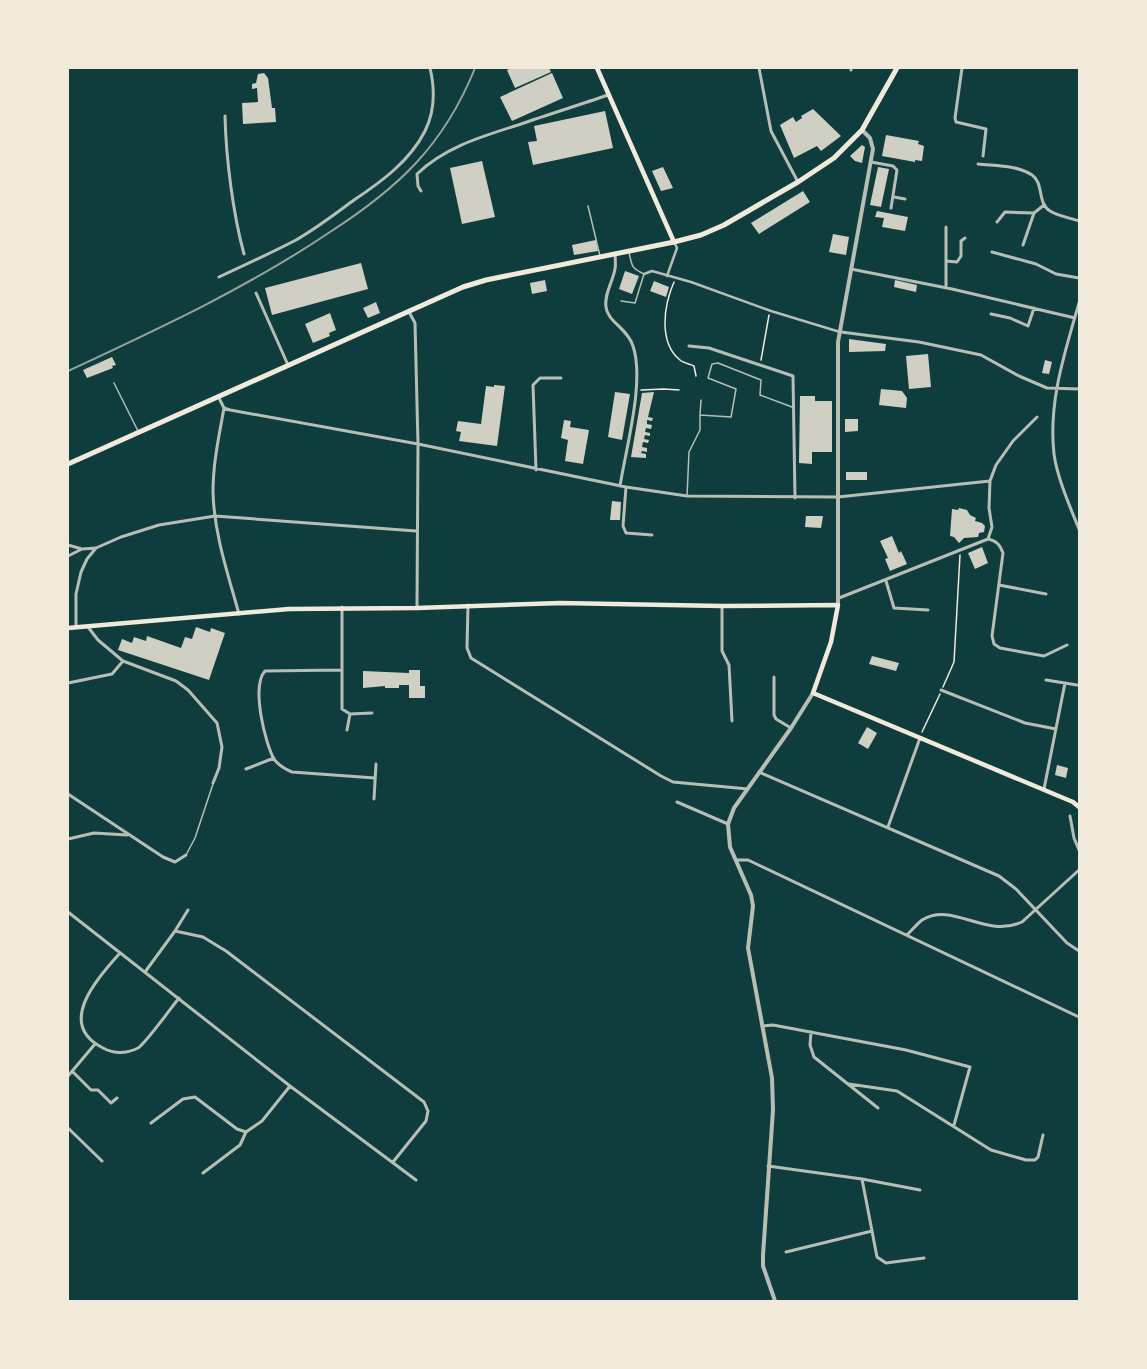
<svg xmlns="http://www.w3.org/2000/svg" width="1147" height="1369" font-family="Inter,sans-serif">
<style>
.building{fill:#cfcfc3}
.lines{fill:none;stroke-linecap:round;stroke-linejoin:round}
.path{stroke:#f1e9da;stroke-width:1.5}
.service{stroke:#b8beb3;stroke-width:1.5}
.pedestrian{stroke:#b8beb3;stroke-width:2.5}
.minor{stroke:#b8beb3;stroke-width:3}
.tertiary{stroke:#b8beb3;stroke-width:4}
.secondary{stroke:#f1e9da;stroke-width:4.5}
.primary{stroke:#f1e9da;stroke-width:5}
.rail{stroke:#97a49c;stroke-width:2}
</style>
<rect width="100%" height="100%" fill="#0f3d3e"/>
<path class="building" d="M511,68H549L551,72L515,88L507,70Z
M264,73L268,78L272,108H275L276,122L243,124L242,103L258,102L257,88L252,89V84L256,83L258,74Z
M552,73L563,98L512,121L500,97Z
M813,109L841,136L821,151L817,146L794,158L780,125L793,117L796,122L802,118L801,116Z
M605,111L613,148L533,165L528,142L537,141L534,126Z
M886,135L919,141L918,144L924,146L922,161L915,160V162L882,156Z
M862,145L865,147L862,163L855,161L850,156Z
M482,161L495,217L462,224L450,168Z
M663,167L673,188L661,191L652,171Z
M878,167L889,169L881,207L870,205Z
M803,191L810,202L759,234L751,223Z
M877,211L908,217L905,231L882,227L884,218L875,217Z
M833,234L849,237L846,255L829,252Z
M596,240L598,251L574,255L572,245Z
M361,263L368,289L272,315L265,288Z
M625,271L639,276L632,294L619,289Z
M545,280L547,291L532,294L530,283Z
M895,280L917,285L916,292L894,287Z
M654,281L669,287L666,297L650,291Z
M376,302L380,313L368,318L363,308Z
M330,313L336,330L329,333L330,336L313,343L305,324Z
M849,339L886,344L885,351L849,352Z
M928,354L931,387L909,389L906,356Z
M112,357L116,365L112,366L113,368L87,378L83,370Z
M1045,360L1052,362L1049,374L1042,373Z
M494,385L505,386L497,446L459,441L461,432L456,431L458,421L481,424L486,386L494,387Z
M881,389L902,391L907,398L906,408L879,405Z
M615,392L630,394L622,440L608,437Z
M654,392L648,417L653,418L652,421L647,420V424L652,425L651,429L646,428L645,432L650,433V436L645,435L644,439L649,440L648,443L643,442L642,447L647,448V452L642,451L641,453L646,454V458L631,457L642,393Z
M800,396H815V401H832V452H812V464L799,463Z
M845,419H858V431L845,432Z
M564,420L571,421L570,427L589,430L583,464L565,461L568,440L561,438Z
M846,472H867V480H846Z
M612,501L621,502L620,520H610Z
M959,508L967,510L970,515L976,518L975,521L982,523L985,526L984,532L979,533L978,537L964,538L959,543L954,537L950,536L952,509L958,510Z
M806,516H823L821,528L805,527Z
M892,536L899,553L901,551L907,564L890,571L885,559L888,558L880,541Z
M982,547L988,563L975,569L968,553Z
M196,627L210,632L211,628L225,633L209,680L118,650L122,639L132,643L134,637L146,641L147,636L181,648L185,637L192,639Z
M872,656L899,663L896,671L869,664Z
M409,670H420V686H425V698H409V685H399V688H385V686L363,688V671L409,673Z
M867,727L877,733L868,749L858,743Z
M1057,765L1068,768L1066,778L1055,775Z"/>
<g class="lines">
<path class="path" d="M674,282C664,305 658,342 680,360C683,363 690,364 694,366L696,376
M761,360L769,315
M641,390L664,389L679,390
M943,687L954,662L960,555
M922,732L940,694"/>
<path class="service" d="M588,206L600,256
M621,301L635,303L644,274C631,268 632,266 629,252
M114,383L138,431
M700,415L701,400
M687,496L689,452L700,430V415L731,417L736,389L708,378L712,364L718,363L761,380L760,395L792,407
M186,855L195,838L213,784"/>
<path class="pedestrian" d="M644,274L652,271L691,282L771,311L840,332
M667,276L677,248L674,242"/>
<path class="minor" d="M759,68L771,131L798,182
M962,68L955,118L956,122L986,129L983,156
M851,70V68
M225,116C226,158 233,214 244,254
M871,162L893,166L897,170L891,208
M978,164C995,166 1017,165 1032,175C1044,183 1037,203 1050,211C1058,216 1070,218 1079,221
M421,191L418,186L417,174C446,146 484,136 521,124C550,114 579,105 608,95
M894,197L905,199
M997,222L1005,212L1034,213
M946,227V287
M1023,245L1034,213L1044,205
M992,252L1036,264L1056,274L1079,278
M615,253C615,258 616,264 615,269C613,281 604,294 606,307C607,321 628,329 633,346C645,381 626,448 620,486
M946,261L957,262L961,256V241L965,238
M851,269L952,289L1075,318
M219,277C245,265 271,253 296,240C317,228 335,214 354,200C381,182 410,161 425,131C435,111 435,89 430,68
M256,293L288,365
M1079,303C1065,352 1048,402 1054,454C1057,477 1070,507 1079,529
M409,312L415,323L418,444L417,608
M991,314L1010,318L1028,326L1034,308
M841,332L919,342L981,355L1019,376L1047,388L1079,389
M689,346L709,348L793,376L795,498
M218,396L224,408L230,410L418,444L626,487L687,496L838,497L990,481
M224,408C219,436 213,463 213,492C214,534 228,574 239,614
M536,470L533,385L540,378H561
M626,487L623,526L626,533L652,535
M988,539C997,541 1000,545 1003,553L992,636L994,644L1000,648L1044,656L1067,645
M988,539L992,527L989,508L990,481L996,465L1013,441L1037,417
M68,545L82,549L96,548
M68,556L82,549
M886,581L894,608L928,610
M999,585L1046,594
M839,598L988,539
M468,605L467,648L471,658L661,776L673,782L748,789
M722,606V651L729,665L732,721
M342,607V709L350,714L372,713
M76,626V594L81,572L87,559L96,548L121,537L159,525L215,516L416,531
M88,627L98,640L123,661L176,681L188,690L217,723L222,747L219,768L213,783
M341,670L265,671C251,686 265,743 274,759C278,765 285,769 292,772L375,778
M774,677V715L776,719L791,728
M1046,680L1077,685
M68,683L112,674L123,661
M941,690L1025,723L1056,729
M347,730L350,714
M246,769L274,758
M759,772L999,876L1016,889L1067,943L1079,951
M1044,789L1065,683
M68,794L163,857L175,862L186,855
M374,799L376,764
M677,802L728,824
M1070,816L1074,838L1079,850
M888,827L920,738
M68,839L94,833L127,835
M736,860H748L1079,1017
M68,912L290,1086L416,1180
M175,931L203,937L226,951L424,1102L428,1111L426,1121L393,1162
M907,935C912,930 917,924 922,920C953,901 985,939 1022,922L1079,870
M120,953C98,978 55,1024 103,1048C114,1054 126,1054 138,1048C145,1044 171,1008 179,998
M145,972L175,931L188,910
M762,1026L773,1025L906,1050L970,1067L954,1125
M811,1032L810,1045L814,1057L878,1108
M72,1071L91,1090H98L111,1103L117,1098
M68,1076L95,1044
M849,1084L897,1091L991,1150L1026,1160H1035L1038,1157L1043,1135
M151,1123L183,1099L195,1097L237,1129L246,1132L262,1121L290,1086
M68,1128L102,1161
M768,1166L862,1179L920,1190
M203,1173L240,1145L246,1132
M862,1179L877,1257L886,1263L924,1258
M786,1252L872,1231"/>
<path class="tertiary" d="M838,605V342L873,149L870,138L862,130
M775,1301L763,1266V1255L773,1110L772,1078L748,948L753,906L751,895L730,847L728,824L734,808L791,728L813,693"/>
<path class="secondary" d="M597,68L674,242
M68,628L289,609L417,608L560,603L722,606L838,605L831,642L813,693L1073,802L1079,807"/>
<path class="primary" d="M68,464L463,287L486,280L674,242L701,235L724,225L798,182L834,158L862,130L897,68"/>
<path class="rail" d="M68,371C158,329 247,288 330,232C361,212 391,190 416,163C442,135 461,103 475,68"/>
</g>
<rect width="1147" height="1369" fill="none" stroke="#f1e9da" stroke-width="138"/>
</svg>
